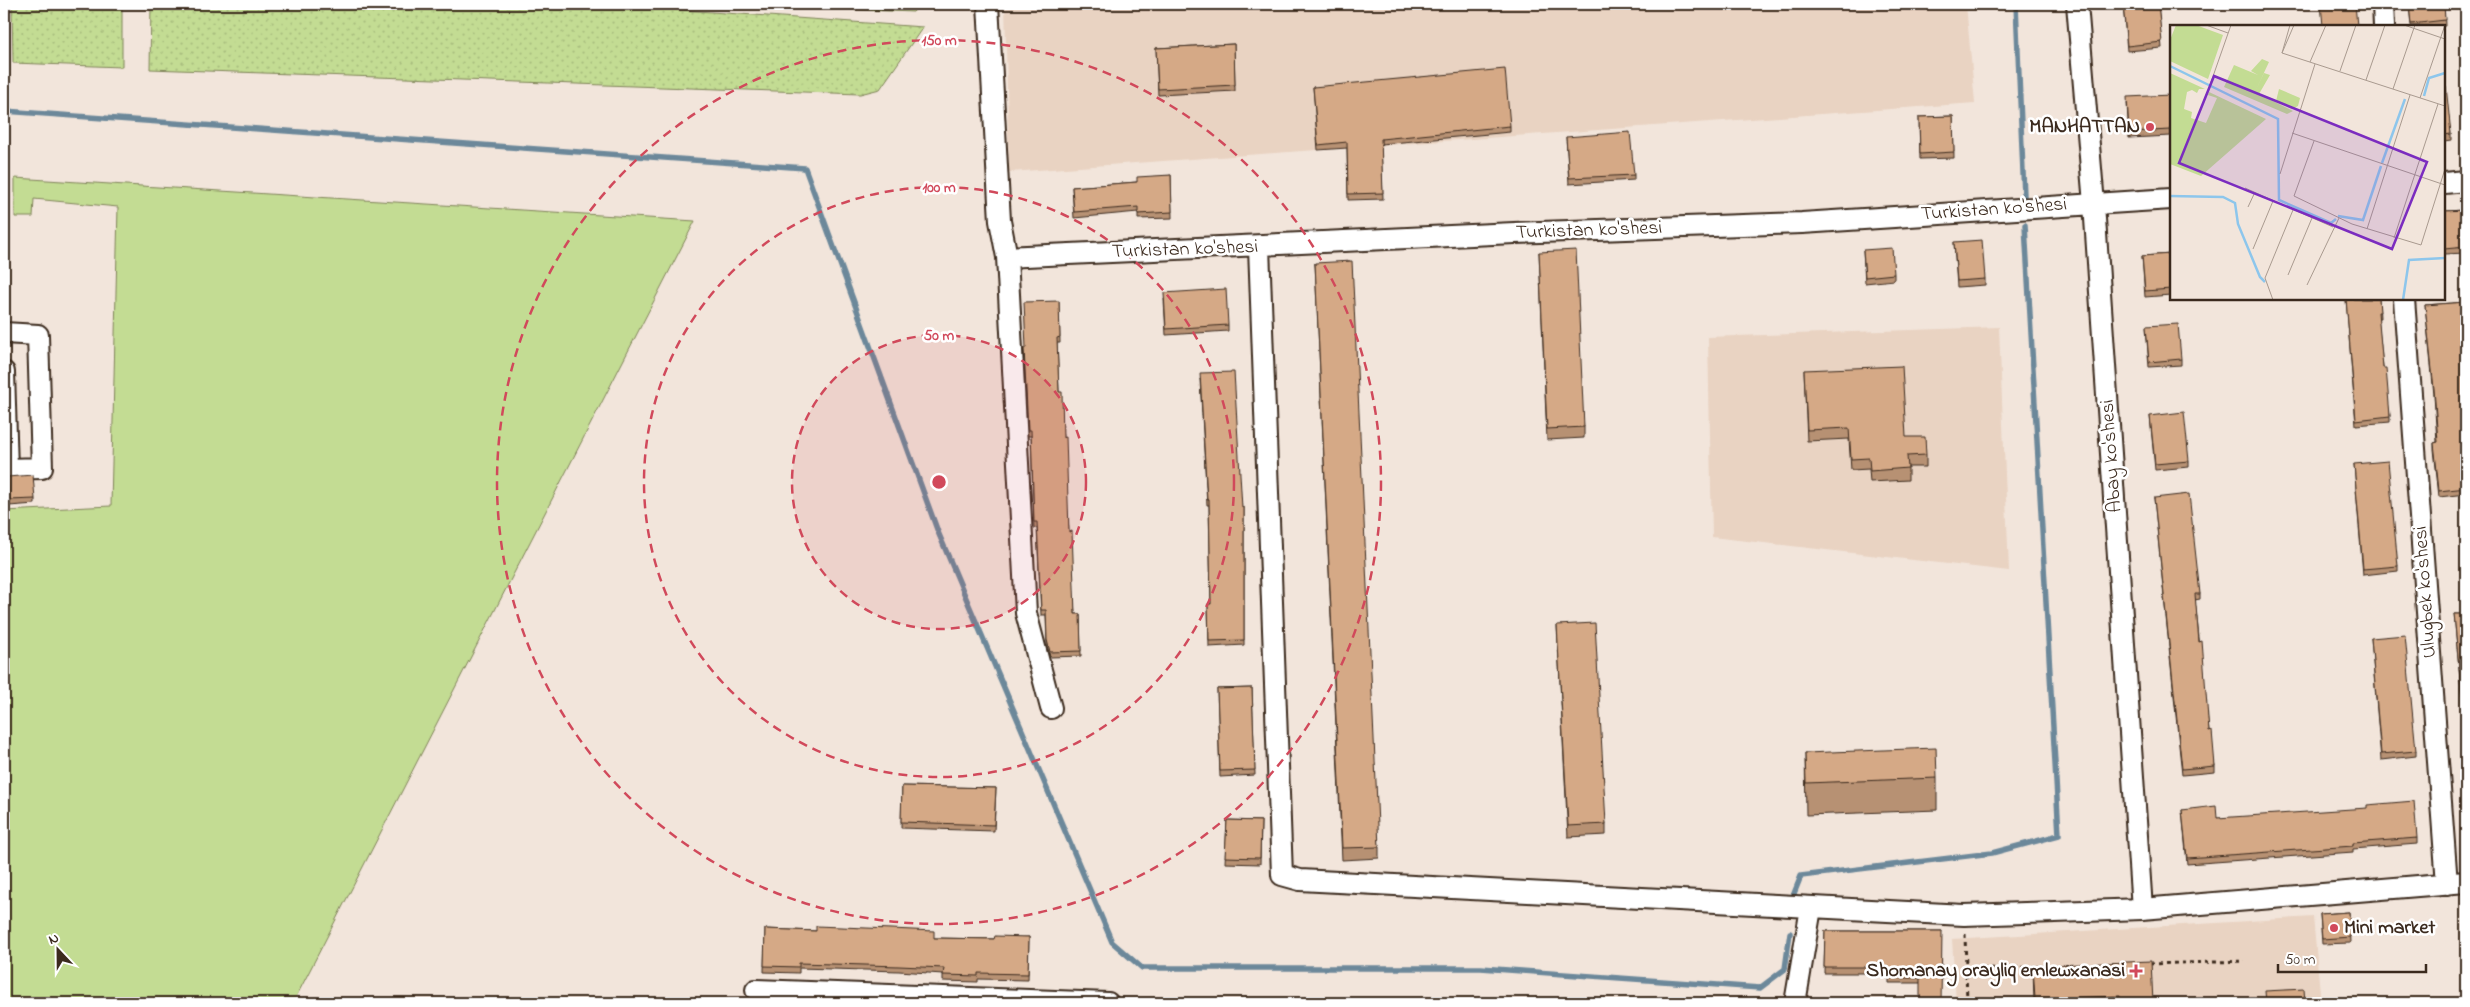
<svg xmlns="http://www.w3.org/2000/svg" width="2470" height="1007" font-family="'Indie Flower',sans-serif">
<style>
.built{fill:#e9d3c2}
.grass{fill:url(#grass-dots);stroke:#7f8358}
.park{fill:#c3dc93;stroke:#7f8358}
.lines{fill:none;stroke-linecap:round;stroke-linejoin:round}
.stream{stroke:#6c889a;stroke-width:5.5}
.street-casing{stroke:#3b2a1e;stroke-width:24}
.path{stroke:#3b2a1e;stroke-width:3;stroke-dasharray:4 4;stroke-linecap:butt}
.street{stroke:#fff;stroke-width:20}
.wall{fill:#b79173;stroke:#3b2a1e}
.building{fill:#d5a986;stroke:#3b2a1e}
.ring{fill:none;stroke:#d1495b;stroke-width:2.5;stroke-dasharray:9 6}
.poi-dot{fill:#d1495b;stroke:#fff;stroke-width:2}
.labels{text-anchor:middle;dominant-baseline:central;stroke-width:5;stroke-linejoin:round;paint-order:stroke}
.poi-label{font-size:20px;font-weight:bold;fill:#3b2a1e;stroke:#fff;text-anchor:end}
.street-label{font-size:20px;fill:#3b2a1e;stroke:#fff}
.inset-river{fill:none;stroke:#8dc6ec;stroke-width:2.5}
.inset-road{fill:none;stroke:#a99a8f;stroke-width:1}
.view{fill:#7b2cbf;fill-opacity:0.15;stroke:#7b2cbf;stroke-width:2.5}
.inset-edge{fill:none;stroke:#3b2a1e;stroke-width:2.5}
.centre{fill:#d1495b;stroke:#fff;stroke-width:2.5}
.ring-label{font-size:15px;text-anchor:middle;font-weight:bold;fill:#d1495b;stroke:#fff;stroke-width:5;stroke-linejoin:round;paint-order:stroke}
</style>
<defs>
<pattern id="grass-dots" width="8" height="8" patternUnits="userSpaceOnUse" patternTransform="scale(1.25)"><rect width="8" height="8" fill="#c3dc93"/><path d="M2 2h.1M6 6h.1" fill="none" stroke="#a8bd7e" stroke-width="1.8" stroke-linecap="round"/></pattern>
</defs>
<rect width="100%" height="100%" fill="#f2e5db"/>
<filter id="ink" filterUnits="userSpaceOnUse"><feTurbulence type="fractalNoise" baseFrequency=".02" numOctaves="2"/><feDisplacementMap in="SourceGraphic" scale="10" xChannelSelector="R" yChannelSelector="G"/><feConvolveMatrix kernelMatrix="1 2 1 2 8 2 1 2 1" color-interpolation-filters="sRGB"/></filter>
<g filter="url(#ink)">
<path class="built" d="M1005,4H1966L1975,103L1009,172Z
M1999,327L2009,571L1712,537L1708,337Z
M2313,917L2321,1003H1956L1952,939Z"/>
<path class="grass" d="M12,4H122V67L13,63Z
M151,4H598L923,27L880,89L860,94L150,69Z
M736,4H921L913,12Z"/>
<path class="park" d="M15,178L695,221L293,1003H4V511L111,506L118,207L34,199L33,217H15Z"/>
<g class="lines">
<path class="stream" d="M2016,4L2024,196
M4,111L805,168L938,532L1112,942L1142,968H1481L1760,988L1785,969L1790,933
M1791,901L1801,876L1992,853L2059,835L2025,225"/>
<defs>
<path id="street" d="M988,4L1000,221L1007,257L1026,613L1051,708
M2077,4L2094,204L2142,909
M2383,4L2384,26
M2444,183L2466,181
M1259,247L1282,875L1300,880L1964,915L2142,909L2466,882
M1007,257L1514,233L1802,223L2171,199
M2404,299L2447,884
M4,333L38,335L42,468L7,469L4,372
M756,990L1108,1003
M1795,1003L1811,908"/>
</defs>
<use href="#street" class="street-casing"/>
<path class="path" d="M1965,934L1967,1003
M2149,964L2245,961
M1966,969L2037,967"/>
<use href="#street" class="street"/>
</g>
<path class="wall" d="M2123,4H2158L2162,48L2127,51Z
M2409,4H2444L2445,26H2411Z
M1234,44L1235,91L1158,95L1156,48Z
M2444,86L2451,134V140L2444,141Z
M1313,87L1510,126V132L1381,144L1383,199L1348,200L1347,148L1318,150Z
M2171,95V136L2129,138L2127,103Z
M1953,116L1954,158L1920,159L1919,117Z
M1566,137L1634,175V180L1569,184Z
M1171,175L1172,218L1138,219V212L1074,218L1072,187L1137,182Z
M2466,210V253L2444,254V211Z
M1954,242L1985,279V285L1957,287Z
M1863,250L1894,274V280L1865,283Z
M1539,252L1584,427V438L1547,440Z
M2171,254V295L2145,297L2142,256Z
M1315,263L1379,847V858L1342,860Z
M1164,299L1228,325V331L1166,335Z
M2346,299H2379L2380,318H2378L2383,368L2390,416V422L2356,425Z
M1059,301L1060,343H1057L1059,392L1063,438L1069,532L1075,614H1080L1081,656L1050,657L1047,645L1046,615H1041L1037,528H1034L1031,436H1028L1024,354Z
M2466,302V494L2439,497L2434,449V443L2437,442L2434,395L2425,305Z
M2146,326L2181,359V365L2149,367Z
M1804,370L1906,437L1926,455V467H1908V480L1870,482L1869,469L1851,470L1849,439L1807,441Z
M1200,379L1242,508H1244V645L1209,647L1208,604H1211L1209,505H1207Z
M2150,416L2189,461V467L2155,470Z
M2354,464L2398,566V571L2363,575Z
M7,477L35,499V504L9,506Z
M2154,498L2200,594V599L2195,600L2209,732L2215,766V772L2182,775Z
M2454,614H2466V746Z
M1557,625L1606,824V835L1568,837Z
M2371,638L2416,751V756L2381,760Z
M1252,688L1255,775L1220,777L1217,689Z
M1805,753L1937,778V810L1806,815Z
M902,786L996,788L994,831L901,828Z
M2182,810L2217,818L2417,838V844L2353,849V852L2187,864Z
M1227,820L1261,821L1260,864L1225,863Z
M2349,912L2350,943L2322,944L2320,914Z
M765,929L816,931L934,938L994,939L1029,937L1028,980L978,979V982L943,981V974L899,971L799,968V973L764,972Z
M1825,931H1942L1920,983H1889V973H1824Z
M2033,966L2153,1003H2034Z"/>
<path class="building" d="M2123,4H2158L2162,42L2127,46Z
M2321,4H2355L2357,26H2323Z
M2409,4H2444L2445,20L2411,24Z
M1234,44L1235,85L1158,89L1156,48Z
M1505,69L1510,126L1381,139L1383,193L1348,194L1347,142L1318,145L1313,87Z
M2444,86H2446L2451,134L2444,135Z
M2171,95V130L2129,132L2127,97Z
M1953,116L1954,152L1920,154L1919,117Z
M1630,132L1634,175L1569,178L1566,137Z
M1171,175L1172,212L1138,214V207L1074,212L1072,187L1137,182V177Z
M2466,210V247L2444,249V211Z
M1982,240L1985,279L1957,281L1954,242Z
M1892,248L1894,274L1865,277L1863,250Z
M1576,250L1584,427L1547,429L1539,252Z
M2171,254V289L2145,291L2142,256Z
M1352,261L1379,847L1342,848L1315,263Z
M1226,289L1228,325L1166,329L1164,293Z
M2346,299H2379L2380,312H2378L2383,368H2386L2390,416L2356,420Z
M1059,301L1060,337L1057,338L1059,392H1062L1063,438L1066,437L1069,532L1072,531L1075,614H1080L1081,651L1050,652L1047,640L1046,610H1041L1037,522H1034L1031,430H1028L1024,348H1026L1024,302Z
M2466,302V488L2439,491L2434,443L2438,442L2434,389L2425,305Z
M2178,324L2181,359L2149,362L2146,326Z
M1902,366L1906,437H1925L1926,455L1907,456L1908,468L1870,471L1869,458L1851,459L1849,428L1807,430L1804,370Z
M1234,372L1242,508H1244V640L1209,641L1208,604H1211L1209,499L1207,500L1200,373Z
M2184,412L2189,461L2155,464L2150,416Z
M2388,461L2398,566L2363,569L2354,464Z
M33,475L35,499L9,500L7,477Z
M2189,494L2200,594H2195L2199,642L2202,641L2209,732L2212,731L2215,766L2182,769L2154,498Z
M2454,614H2466V741Z
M1595,623L1606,824L1568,826L1557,625Z
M2405,635L2416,751L2381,754L2371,638Z
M1252,688L1255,770L1220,771L1217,689Z
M1936,748L1937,778L1806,783L1805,753Z
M902,786L996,788L994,825L901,822Z
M2414,801L2417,838L2353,843V846L2187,858L2182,810L2216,806L2217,818L2367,808V805Z
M1227,820L1261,821L1260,858L1225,857Z
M2349,912L2350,937L2322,939L2320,914Z
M816,926L891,929L934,931V938L994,939L995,936L1029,937L1028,974L978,973V976L943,975L944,968L899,966L799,963V967L764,966L765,929L816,931Z
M1825,931H1942L1941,1003H1920V978H1889V967H1824Z
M2151,961L2153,1003H2120V996L2035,999L2033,966Z
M2304,989L2305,1003H2266L2265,991Z"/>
</g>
<circle cx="939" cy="482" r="147" fill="#d1495b" fill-opacity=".12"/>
<g class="ring">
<circle cx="939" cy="482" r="147"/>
<circle cx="939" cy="482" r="295"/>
<circle cx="939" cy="482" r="442"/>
</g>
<g class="poi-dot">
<circle cx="2150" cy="127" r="5"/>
<circle cx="2334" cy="928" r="5"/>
<path d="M2133.5 963.5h5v5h5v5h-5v5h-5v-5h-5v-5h5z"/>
</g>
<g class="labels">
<g class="poi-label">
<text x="2140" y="127">MANHATTAN</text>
<text x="2344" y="928" text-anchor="start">Mini market</text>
<text x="2125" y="971">Shomanay orayliq emlewxanasi</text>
</g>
<g class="street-label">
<text transform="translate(1994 210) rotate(-4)">Turkistan ko'shesi</text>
<text transform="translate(1589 231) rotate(-2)">Turkistan ko'shesi</text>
<text transform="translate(1185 250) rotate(-2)">Turkistan ko'shesi</text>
<text transform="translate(2112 456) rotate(-94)">Abay ko'shesi</text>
<text transform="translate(2426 592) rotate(-94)">Ulugbek ko'shesi</text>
</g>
</g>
<g transform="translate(2170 25)">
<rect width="275" height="275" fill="#f2e5db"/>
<path d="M92,34L99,37L85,67L94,48L100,50L89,69L123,86L117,89L54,62L64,40L88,50L81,46ZM109,64L130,73L128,81L122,84L106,76Z" fill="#c3dc93"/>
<path d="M6,0H26L53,10L38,54L0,36V15ZM0,48L35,64H29L27,68L22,65L17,67L14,84L22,87L21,93L36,98L47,73L38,70L39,67L96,94L31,151L0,139Z" fill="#c3dc93"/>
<path class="inset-river" d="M0,41L108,94L109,175L161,198L166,194M254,71L259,53L275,48M212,138L235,74M0,171L53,172L65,178L68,199L90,252L95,257M168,191L193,195L211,141M233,275L239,235L275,233"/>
<path class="inset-road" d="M36,0L58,8M120,0L112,28L124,0M234,0L275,14M112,28L275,81M140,37L156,0M170,46L186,0M196,55L215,0M41,57L61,0M223,64L245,0M250,73L275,0M122,108L275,160M144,116L124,171L182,199L251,220L275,144M110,149L145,39M75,163L163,202M78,182L85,167M197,204L240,70M224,213L268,79M83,224L103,176M118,250L142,193M137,260L169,193M103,275L95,253L123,185"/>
<path class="view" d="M44,51L257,137L222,224L9,138Z"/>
<rect width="275" height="275" class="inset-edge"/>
</g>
<circle cx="939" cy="482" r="8" class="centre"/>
<g class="ring-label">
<text x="939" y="45">150 m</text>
<text x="939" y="192">100 m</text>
<text x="939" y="340">50 m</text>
</g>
<rect width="2470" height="1007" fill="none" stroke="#fff" stroke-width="20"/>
<rect x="10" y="10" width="2450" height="987" fill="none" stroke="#3b2a1e" stroke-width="2" filter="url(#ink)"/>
<g transform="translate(58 950) rotate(338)" stroke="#ffffff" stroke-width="4" paint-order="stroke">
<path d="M0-4L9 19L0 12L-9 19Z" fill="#3b2a1e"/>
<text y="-8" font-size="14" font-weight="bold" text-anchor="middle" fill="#3b2a1e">N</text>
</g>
<path d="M2278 964v8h148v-8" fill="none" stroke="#3b2a1e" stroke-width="2.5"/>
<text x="2285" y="964" font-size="15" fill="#3b2a1e" stroke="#ffffff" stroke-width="4" paint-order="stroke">50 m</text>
</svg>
